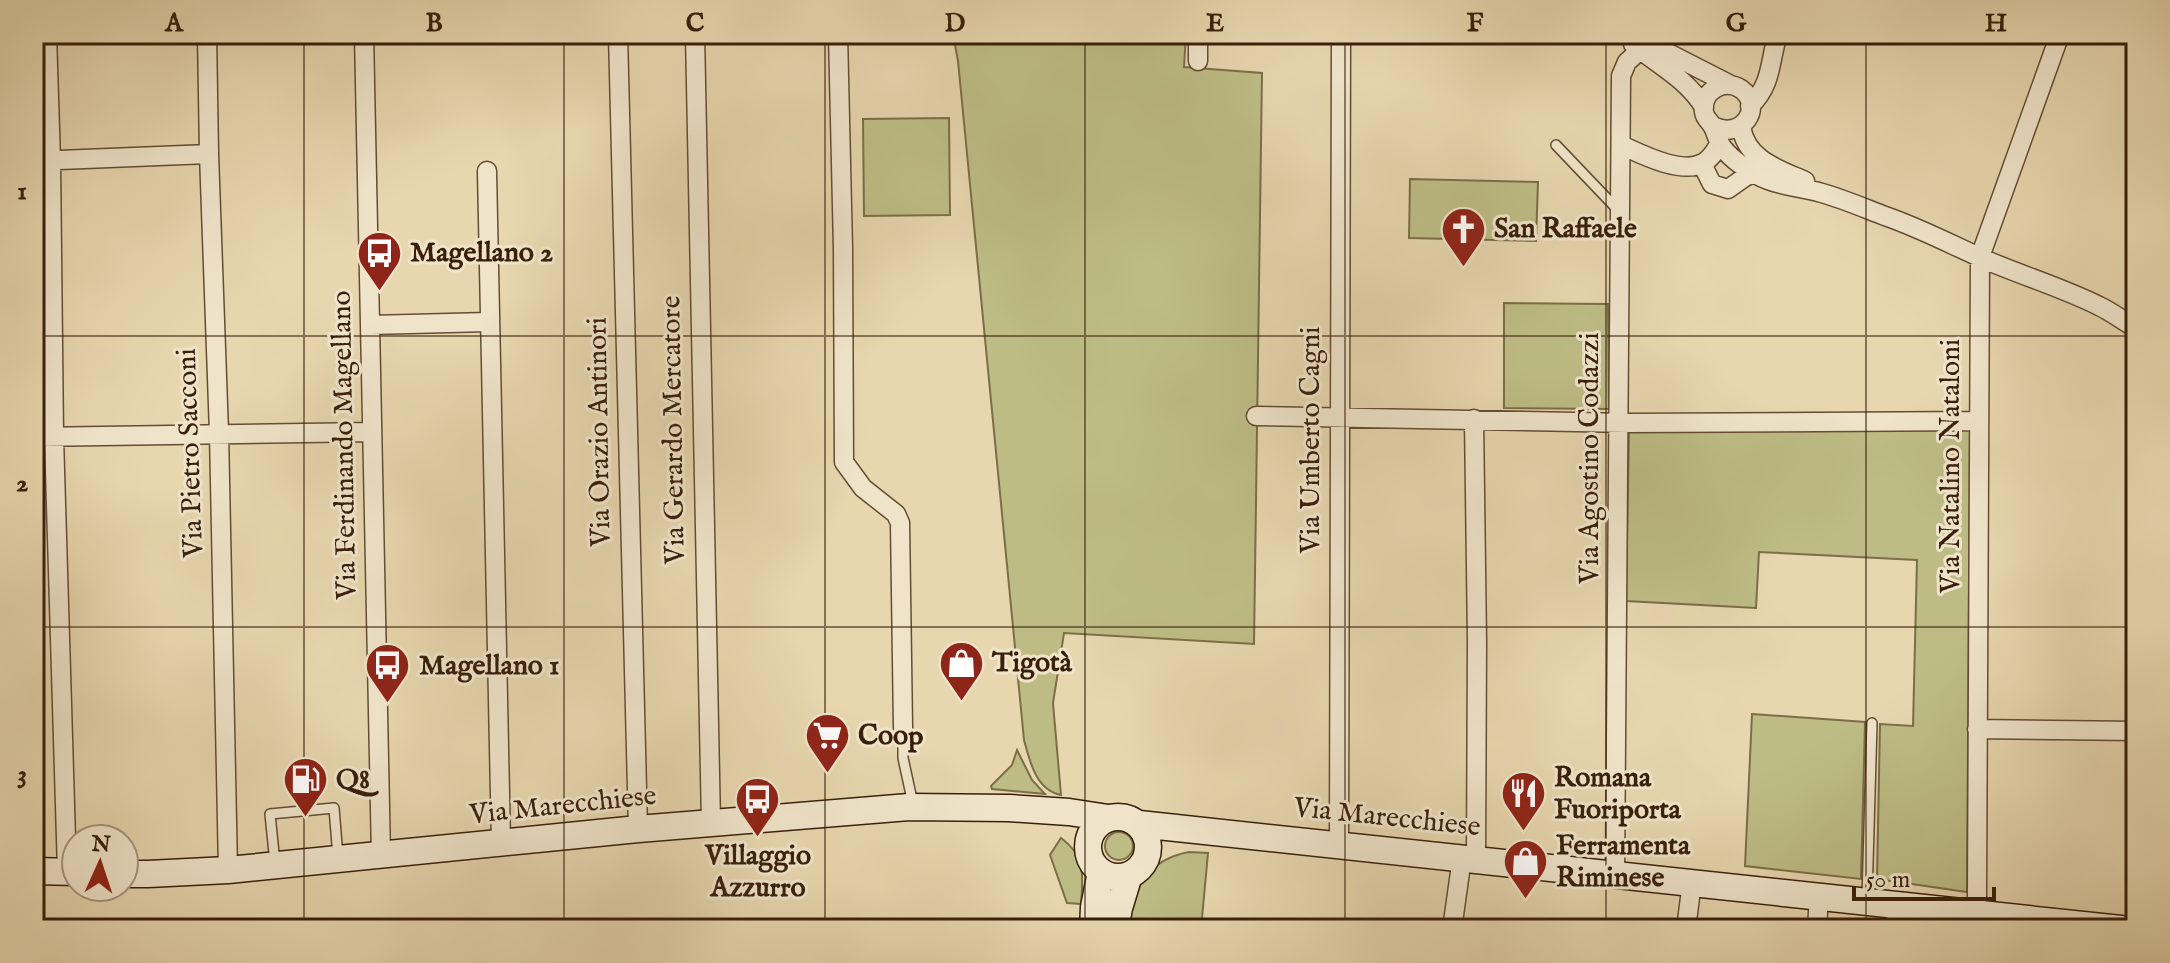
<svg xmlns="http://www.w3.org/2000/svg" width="2170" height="963" font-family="'IM FELL English',serif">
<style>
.green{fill:#bdbc85;stroke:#7b6e48;stroke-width:2}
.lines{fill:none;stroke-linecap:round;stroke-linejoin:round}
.lane-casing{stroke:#644d34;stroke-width:12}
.street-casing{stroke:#644d34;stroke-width:21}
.secondary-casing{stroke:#391f0b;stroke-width:29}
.lane{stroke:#efe4ca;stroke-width:9}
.street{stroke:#efe4ca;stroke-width:18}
.secondary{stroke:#efe4ca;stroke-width:26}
.grid{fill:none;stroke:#391f0b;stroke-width:2;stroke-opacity:0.55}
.labels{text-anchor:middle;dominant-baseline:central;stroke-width:6;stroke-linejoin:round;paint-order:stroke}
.poi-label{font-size:28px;font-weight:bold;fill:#391f0b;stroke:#efe4ca;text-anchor:start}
.street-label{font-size:28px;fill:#391f0b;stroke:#efe4ca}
.neatline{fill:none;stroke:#391f0b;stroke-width:3}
.grid-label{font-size:26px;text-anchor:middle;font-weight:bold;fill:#391f0b}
</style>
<rect width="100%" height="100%" fill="#e7d6ae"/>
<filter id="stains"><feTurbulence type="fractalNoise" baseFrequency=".0025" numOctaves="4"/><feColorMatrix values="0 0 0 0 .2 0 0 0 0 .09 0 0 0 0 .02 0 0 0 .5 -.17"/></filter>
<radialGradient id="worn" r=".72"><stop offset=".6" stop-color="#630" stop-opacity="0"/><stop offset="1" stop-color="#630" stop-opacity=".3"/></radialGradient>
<path class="green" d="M953,34H1186L1184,67L1262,73L1254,644L1064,633L1053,703L1061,795C1036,790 1030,762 1024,740L958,61Z
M949,118L950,215L864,216L863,119Z
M1410,179L1538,182L1536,241L1409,238Z
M1504,303L1608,304L1609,409L1504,408Z
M1970,427L1967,892L1877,879L1880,724L1913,726L1917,560L1759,552L1756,608L1626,601L1629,429Z
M1752,714L1865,722L1861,879L1745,866Z
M1017,750L1032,780L1045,794L992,789L991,786L1012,765Z
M1105 846a14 14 0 1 1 28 0a14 14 0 1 1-28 0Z
M1061,838C1086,856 1083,875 1081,904L1067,903L1050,855Z
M1189,852L1208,853L1201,929H1127C1133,889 1146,860 1189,852Z"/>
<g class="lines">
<defs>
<path id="lane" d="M1556,145L1618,210
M903,728V758L913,804
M275,863L270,814L334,808L338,857
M1867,898L1872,723"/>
<path id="street" d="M47,34L51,161L54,437L67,872
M207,34L209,154L219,433L228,870
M364,34L381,856
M618,34L638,829
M695,34L711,824
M838,34L843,249L844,462L863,488L896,514L900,523L903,728
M1631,34L1731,85
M1633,44C1658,65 1686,78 1704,107
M1198,61V34
M1750,106C1773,83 1769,62 1778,34
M1713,126C1742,141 1765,106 1741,89C1724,78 1701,91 1704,112C1705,119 1710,121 1713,127C1716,132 1717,139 1720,144C1727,155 1741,166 1752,172C1773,186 1798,186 1822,193C1843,199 1864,208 1885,216C1920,228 1952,245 1986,260C2023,276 2063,288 2099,306C2112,312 2123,321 2136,328
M1741,126C1746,160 1778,169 1805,181
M1621,145C1641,154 1681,175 1703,163C1711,159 1715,151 1720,143
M34,161L209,154
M1702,164L1712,184L1728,189L1745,177L1753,173
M487,171L501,843
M370,325L488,322
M1256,416L1628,423L1979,421
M1474,419L1477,641L1476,859
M34,437L372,432
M1977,729L2136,731
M1339,845L1341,34
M1615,874L1621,76L1627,62L1640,50
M1975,912L1977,896L1980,257L2060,34
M1452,929L1462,858
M1686,929L1692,882
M1817,929L1819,895
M1896,929L1897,905"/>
<path id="secondary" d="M1088 847a30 30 0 1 1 60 0a30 30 0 1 1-60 0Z
M1139,824L2121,929
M34,871L76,872
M124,874H148L228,870L638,829L909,807L1009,808L1069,812L1108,818
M1093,929L1094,907L1101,872
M1115,929L1119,908L1129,875"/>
</defs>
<use href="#lane" class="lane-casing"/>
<use href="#street" class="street-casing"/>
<use href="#secondary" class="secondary-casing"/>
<use href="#lane" class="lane"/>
<use href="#street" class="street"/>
<use href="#secondary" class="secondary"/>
</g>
<path class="grid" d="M304,34V929M564,34V929M825,34V929M1085,34V929M1345,34V929M1606,34V929M1866,34V929M34,336H2136M34,627H2136"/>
<defs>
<symbol id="church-pin" viewBox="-11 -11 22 30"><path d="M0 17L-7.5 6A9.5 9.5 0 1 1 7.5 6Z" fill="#8f2418" stroke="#efe4ca"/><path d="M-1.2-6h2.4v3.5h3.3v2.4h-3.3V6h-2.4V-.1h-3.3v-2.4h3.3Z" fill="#fff"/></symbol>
<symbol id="bus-pin" viewBox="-11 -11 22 30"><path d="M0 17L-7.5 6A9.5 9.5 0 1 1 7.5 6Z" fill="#8f2418" stroke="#efe4ca"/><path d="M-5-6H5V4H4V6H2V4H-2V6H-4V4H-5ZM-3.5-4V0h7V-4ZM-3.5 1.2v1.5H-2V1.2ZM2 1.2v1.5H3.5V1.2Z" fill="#fff"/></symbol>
<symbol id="shop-pin" viewBox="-11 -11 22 30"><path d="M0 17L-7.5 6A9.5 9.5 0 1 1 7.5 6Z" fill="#8f2418" stroke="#efe4ca"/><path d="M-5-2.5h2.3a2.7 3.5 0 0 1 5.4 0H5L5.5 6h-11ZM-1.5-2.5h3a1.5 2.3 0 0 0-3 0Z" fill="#fff"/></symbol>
<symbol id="supermarket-pin" viewBox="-11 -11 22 30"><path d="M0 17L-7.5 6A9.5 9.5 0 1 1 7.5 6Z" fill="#8f2418" stroke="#efe4ca"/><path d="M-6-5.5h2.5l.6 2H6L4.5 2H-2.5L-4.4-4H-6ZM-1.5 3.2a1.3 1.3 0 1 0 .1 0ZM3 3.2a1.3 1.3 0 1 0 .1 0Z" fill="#fff"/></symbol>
<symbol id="fuel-pin" viewBox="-11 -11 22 30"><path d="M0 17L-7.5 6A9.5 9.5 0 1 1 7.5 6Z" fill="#8f2418" stroke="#efe4ca"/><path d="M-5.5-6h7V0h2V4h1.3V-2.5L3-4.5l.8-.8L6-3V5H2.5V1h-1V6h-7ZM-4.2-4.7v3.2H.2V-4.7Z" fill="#fff"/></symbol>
<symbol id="restaurant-pin" viewBox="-11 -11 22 30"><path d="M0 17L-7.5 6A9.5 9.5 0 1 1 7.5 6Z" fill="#8f2418" stroke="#efe4ca"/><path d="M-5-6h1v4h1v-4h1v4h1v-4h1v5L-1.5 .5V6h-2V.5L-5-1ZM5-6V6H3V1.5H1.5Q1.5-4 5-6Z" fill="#fff"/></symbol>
</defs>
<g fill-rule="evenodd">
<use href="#church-pin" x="1438" y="204" width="51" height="69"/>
<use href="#bus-pin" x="354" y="228" width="51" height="69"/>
<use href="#shop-pin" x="936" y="638" width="51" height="69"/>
<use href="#bus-pin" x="362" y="640" width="51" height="69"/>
<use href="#supermarket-pin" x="802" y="710" width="51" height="69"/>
<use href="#fuel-pin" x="280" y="754" width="51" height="69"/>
<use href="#restaurant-pin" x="1498" y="768" width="51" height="69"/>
<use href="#bus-pin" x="732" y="774" width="51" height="69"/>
<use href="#shop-pin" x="1500" y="836" width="51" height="69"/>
</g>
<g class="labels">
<g class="poi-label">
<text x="1494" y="229">San Raffaele</text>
<text x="410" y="253">Magellano 2</text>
<text x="992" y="663">Tigotà</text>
<text x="419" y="666">Magellano 1</text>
<text x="858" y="736">Coop</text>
<text x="1554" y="778">Romana<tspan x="1554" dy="32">Fuoriporta</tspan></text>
<text x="336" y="780">Q8</text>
<text x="1556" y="846">Ferramenta<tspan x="1556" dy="32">Riminese</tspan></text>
<text x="758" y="856" text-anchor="middle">Villaggio<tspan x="758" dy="32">Azzurro</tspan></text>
</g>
<g class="street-label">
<text transform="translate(674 430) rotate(-91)">Via Gerardo Mercatore</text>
<text transform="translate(600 432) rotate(-91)">Via Orazio Antinori</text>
<text transform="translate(1311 440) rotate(-90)">Via Umberto Cagni</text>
<text transform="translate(345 445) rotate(-91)">Via Ferdinando Magellano</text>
<text transform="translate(191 453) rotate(-92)">Via Pietro Sacconi</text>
<text transform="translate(1590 458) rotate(-90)">Via Agostino Codazzi</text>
<text transform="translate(1951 466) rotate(-90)">Via Natalino Nataloni</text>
<text transform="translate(563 806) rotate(-6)">Via Marecchiese</text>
<text transform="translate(1387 818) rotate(6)">Via Marecchiese</text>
</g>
</g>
<rect width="2170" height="963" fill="none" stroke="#e7d6ae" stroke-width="88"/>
<g transform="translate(100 863) rotate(3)"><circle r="38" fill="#efe4ca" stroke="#a6957e" stroke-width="2"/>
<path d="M0-6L14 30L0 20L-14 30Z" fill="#8f2418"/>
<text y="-12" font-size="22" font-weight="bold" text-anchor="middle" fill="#391f0b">N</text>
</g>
<path d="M1854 887v12h140v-12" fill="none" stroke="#391f0b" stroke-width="4"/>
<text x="1866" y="887" font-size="24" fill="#391f0b" stroke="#efe4ca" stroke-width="6" paint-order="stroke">50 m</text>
<rect x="44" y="44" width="2082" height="875" class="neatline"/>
<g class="grid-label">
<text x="174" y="31">A</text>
<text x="434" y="31">B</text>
<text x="695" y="31">C</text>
<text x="955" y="31">D</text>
<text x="1215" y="31">E</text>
<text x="1475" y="31">F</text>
<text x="1736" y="31">G</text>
<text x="1996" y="31">H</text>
<text x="22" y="199">1</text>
<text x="22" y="491">2</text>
<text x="22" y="782">3</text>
</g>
<rect width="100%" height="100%" filter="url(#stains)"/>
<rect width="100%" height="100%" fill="url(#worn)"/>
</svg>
